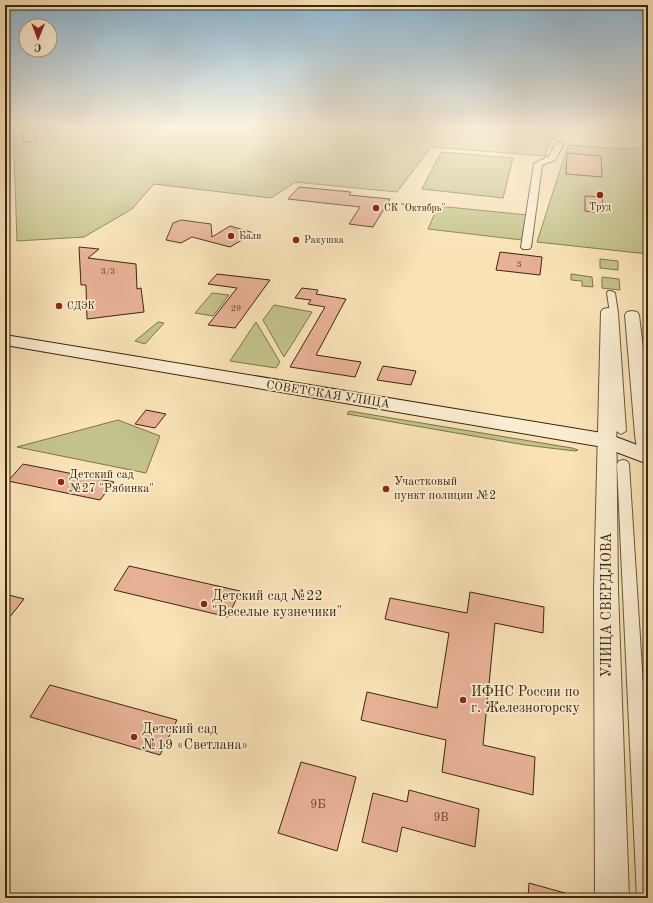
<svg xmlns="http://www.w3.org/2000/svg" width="653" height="903" font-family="'Old Standard TT',serif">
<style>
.green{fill:#c3c28a;stroke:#7e744c}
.building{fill:#e8b196;stroke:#3a270e}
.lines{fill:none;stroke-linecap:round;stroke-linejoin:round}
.pedestrian-casing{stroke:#6a5638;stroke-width:2}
.minor-casing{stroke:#6a5638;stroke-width:2}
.tertiary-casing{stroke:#6a5638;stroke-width:2}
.secondary-casing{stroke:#3a270e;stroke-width:2}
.pedestrian{fill:#faecd0;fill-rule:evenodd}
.minor{fill:#faecd0;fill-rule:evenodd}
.tertiary{fill:#faecd0;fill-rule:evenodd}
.secondary{fill:#faecd0;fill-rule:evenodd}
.poi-dot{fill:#8f2418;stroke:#faecd0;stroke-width:1.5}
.labels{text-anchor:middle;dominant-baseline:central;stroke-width:3.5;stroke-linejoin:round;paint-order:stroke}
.far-number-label{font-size:9px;fill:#664a30}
.far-poi-label{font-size:10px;fill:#3a270e;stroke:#faecd0;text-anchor:start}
.street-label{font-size:12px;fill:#3a270e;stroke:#faecd0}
.poi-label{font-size:12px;fill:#3a270e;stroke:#faecd0;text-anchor:start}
.near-number-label{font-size:12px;fill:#664a30}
.near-poi-label{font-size:14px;fill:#3a270e;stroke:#faecd0;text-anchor:start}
.near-street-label{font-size:14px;fill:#3a270e;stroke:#faecd0}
</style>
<rect width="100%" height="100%" fill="#f8e2b6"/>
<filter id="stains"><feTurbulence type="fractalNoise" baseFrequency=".005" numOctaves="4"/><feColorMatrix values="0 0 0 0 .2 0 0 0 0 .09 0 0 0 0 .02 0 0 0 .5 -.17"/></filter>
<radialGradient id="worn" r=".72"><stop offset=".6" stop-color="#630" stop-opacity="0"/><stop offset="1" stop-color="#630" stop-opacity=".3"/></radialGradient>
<path class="green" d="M13,126H525L558,134L550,142L545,156L431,147L397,192L295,182L271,198L154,184L132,209L84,237L17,241Z
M568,145L624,149L648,147V254L537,242Z
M441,152L513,158L503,198L422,189Z
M438,206L527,215L522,240L428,229Z
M600,259L618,261V270L600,268Z
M571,274L592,277L593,287L582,286V281L571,280Z
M602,277L619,279L620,290L602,288Z
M212,293L229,295L213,316L195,313Z
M274,305L312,312L284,357L263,320Z
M158,322L164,323L145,344L135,341Z
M256,322L280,362L276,368L230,361Z
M349,411L572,448L578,450L575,451L525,445L347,414Z
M118,420L160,436L146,473L17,447Z"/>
<path class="building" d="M35,129L36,141L23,142V130Z
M567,153L601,156L602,177L566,174Z
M299,187L351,192L349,195L390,199L373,227L349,224L360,207L288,199Z
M585,196L602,197L603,213L585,211Z
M181,220L211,224L212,237L230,226L254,233L230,247L192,237L181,243L166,240L173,223Z
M79,247L99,249L88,258L136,264L137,289L141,288L144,312L87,319L86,285H81Z
M500,252L542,257L540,275L496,270Z
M217,274L270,280L235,328L208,325L237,288L208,284Z
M302,288L318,290L316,294L346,299L316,355L361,362L355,377L290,367L325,307L308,304L311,300L295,298Z
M383,366L416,371L411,385L377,380Z
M146,410L166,414L155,428L135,424Z
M23,464L114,482L100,500L8,481Z
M129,566L240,591L228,617L114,590Z
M470,592L544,607L543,633L495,623L483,745L535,757L533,795L442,772L446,740L361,720L367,692L437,708L449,633L385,619L390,598L467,613Z
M5,594L24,599L5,623Z
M50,685L177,720L160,755L30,717Z
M301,762L356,777L337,851L278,833Z
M409,790L479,809L475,847L402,827L397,852L362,842L373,793L407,802Z
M529,883L572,895V898H528Z"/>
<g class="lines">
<defs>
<path id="pedestrian" d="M608,291H611L615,293L618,313L626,431L621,434L616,431L610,313L607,293Z
M623,460L627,461L629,464L648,764V898H637L617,464L619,461Z"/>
<path id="minor" d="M557,142H563L564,144L555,160L542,165L531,247L529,249H523L521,247L534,164L549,156Z"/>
<path id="tertiary" d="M608,308L613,309L615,312L618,589L629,898H595L594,589L601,312L603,309Z
M632,311L637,312L639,315L648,390V461L641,459L638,455L635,435L625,315L627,312Z"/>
<path id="secondary" d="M5,335L608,434L648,449V464L603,447L5,345Z"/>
</defs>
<use href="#pedestrian" class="pedestrian-casing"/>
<use href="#minor" class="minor-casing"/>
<use href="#tertiary" class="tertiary-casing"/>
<use href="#secondary" class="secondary-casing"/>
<use href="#pedestrian" class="pedestrian"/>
<use href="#minor" class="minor"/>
<use href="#tertiary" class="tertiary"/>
<use href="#secondary" class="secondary"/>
</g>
<linearGradient id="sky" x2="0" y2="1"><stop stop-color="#8cb7d5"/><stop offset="0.5" stop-color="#fcf2de"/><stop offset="1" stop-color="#fcf2de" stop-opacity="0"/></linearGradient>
<rect width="653" height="253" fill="url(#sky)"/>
<g class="poi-dot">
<circle cx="600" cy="195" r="4"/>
<circle cx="376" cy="208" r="4"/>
<circle cx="231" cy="236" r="4"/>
<circle cx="296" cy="240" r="4"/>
<circle cx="59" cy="306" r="4"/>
<circle cx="61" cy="482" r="4"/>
<circle cx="386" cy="489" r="4"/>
<circle cx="204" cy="604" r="4"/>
<circle cx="463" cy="700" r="4"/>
<circle cx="134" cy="737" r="4"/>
</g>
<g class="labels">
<g class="far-number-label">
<text x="519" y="264">3</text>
<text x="108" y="271">3/3</text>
<text x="236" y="308">29</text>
</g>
<g class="far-poi-label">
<text x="600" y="207" text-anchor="middle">Труд</text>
<text x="384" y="208">СК "Октябрь"</text>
<text x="239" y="236">Бали</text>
<text x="304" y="240">Ракушка</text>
<text x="67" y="306">СДЭК</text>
</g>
<g class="street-label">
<text transform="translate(328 395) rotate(9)">СОВЕТСКАЯ УЛИЦА</text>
</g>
<g class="poi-label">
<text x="69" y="475">Детский сад<tspan x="69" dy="14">№27 "Рябинка"</tspan></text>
<text x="394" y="482">Участковый<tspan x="394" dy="14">пункт полиции №2</tspan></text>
</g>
<g class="near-number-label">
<text x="318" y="805">9Б</text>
<text x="441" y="818">9В</text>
</g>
<g class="near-poi-label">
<text x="212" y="596">Детский сад №22<tspan x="212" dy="16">"Веселые кузнечики"</tspan></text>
<text x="471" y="692">ИФНС России по<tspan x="471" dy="16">г. Железногорску</tspan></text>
<text x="142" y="729">Детский сад<tspan x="142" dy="16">№19 «Светлана»</tspan></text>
</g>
<g class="near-street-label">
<text transform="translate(607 605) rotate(-90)">УЛИЦА СВЕРДЛОВА</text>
</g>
</g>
<rect width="653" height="903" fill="none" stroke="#f8e2b6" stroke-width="20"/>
<rect x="6" y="6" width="641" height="891" fill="none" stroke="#3a270e" stroke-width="2"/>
<rect x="10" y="10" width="633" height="883" fill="none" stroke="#3a270e"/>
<g transform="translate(38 38) rotate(181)"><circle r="19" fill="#faecd0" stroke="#ad9d82"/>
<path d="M0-3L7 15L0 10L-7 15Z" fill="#8f2418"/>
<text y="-6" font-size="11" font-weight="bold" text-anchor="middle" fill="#3a270e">С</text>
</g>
<rect width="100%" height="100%" filter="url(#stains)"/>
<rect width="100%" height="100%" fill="url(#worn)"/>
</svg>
